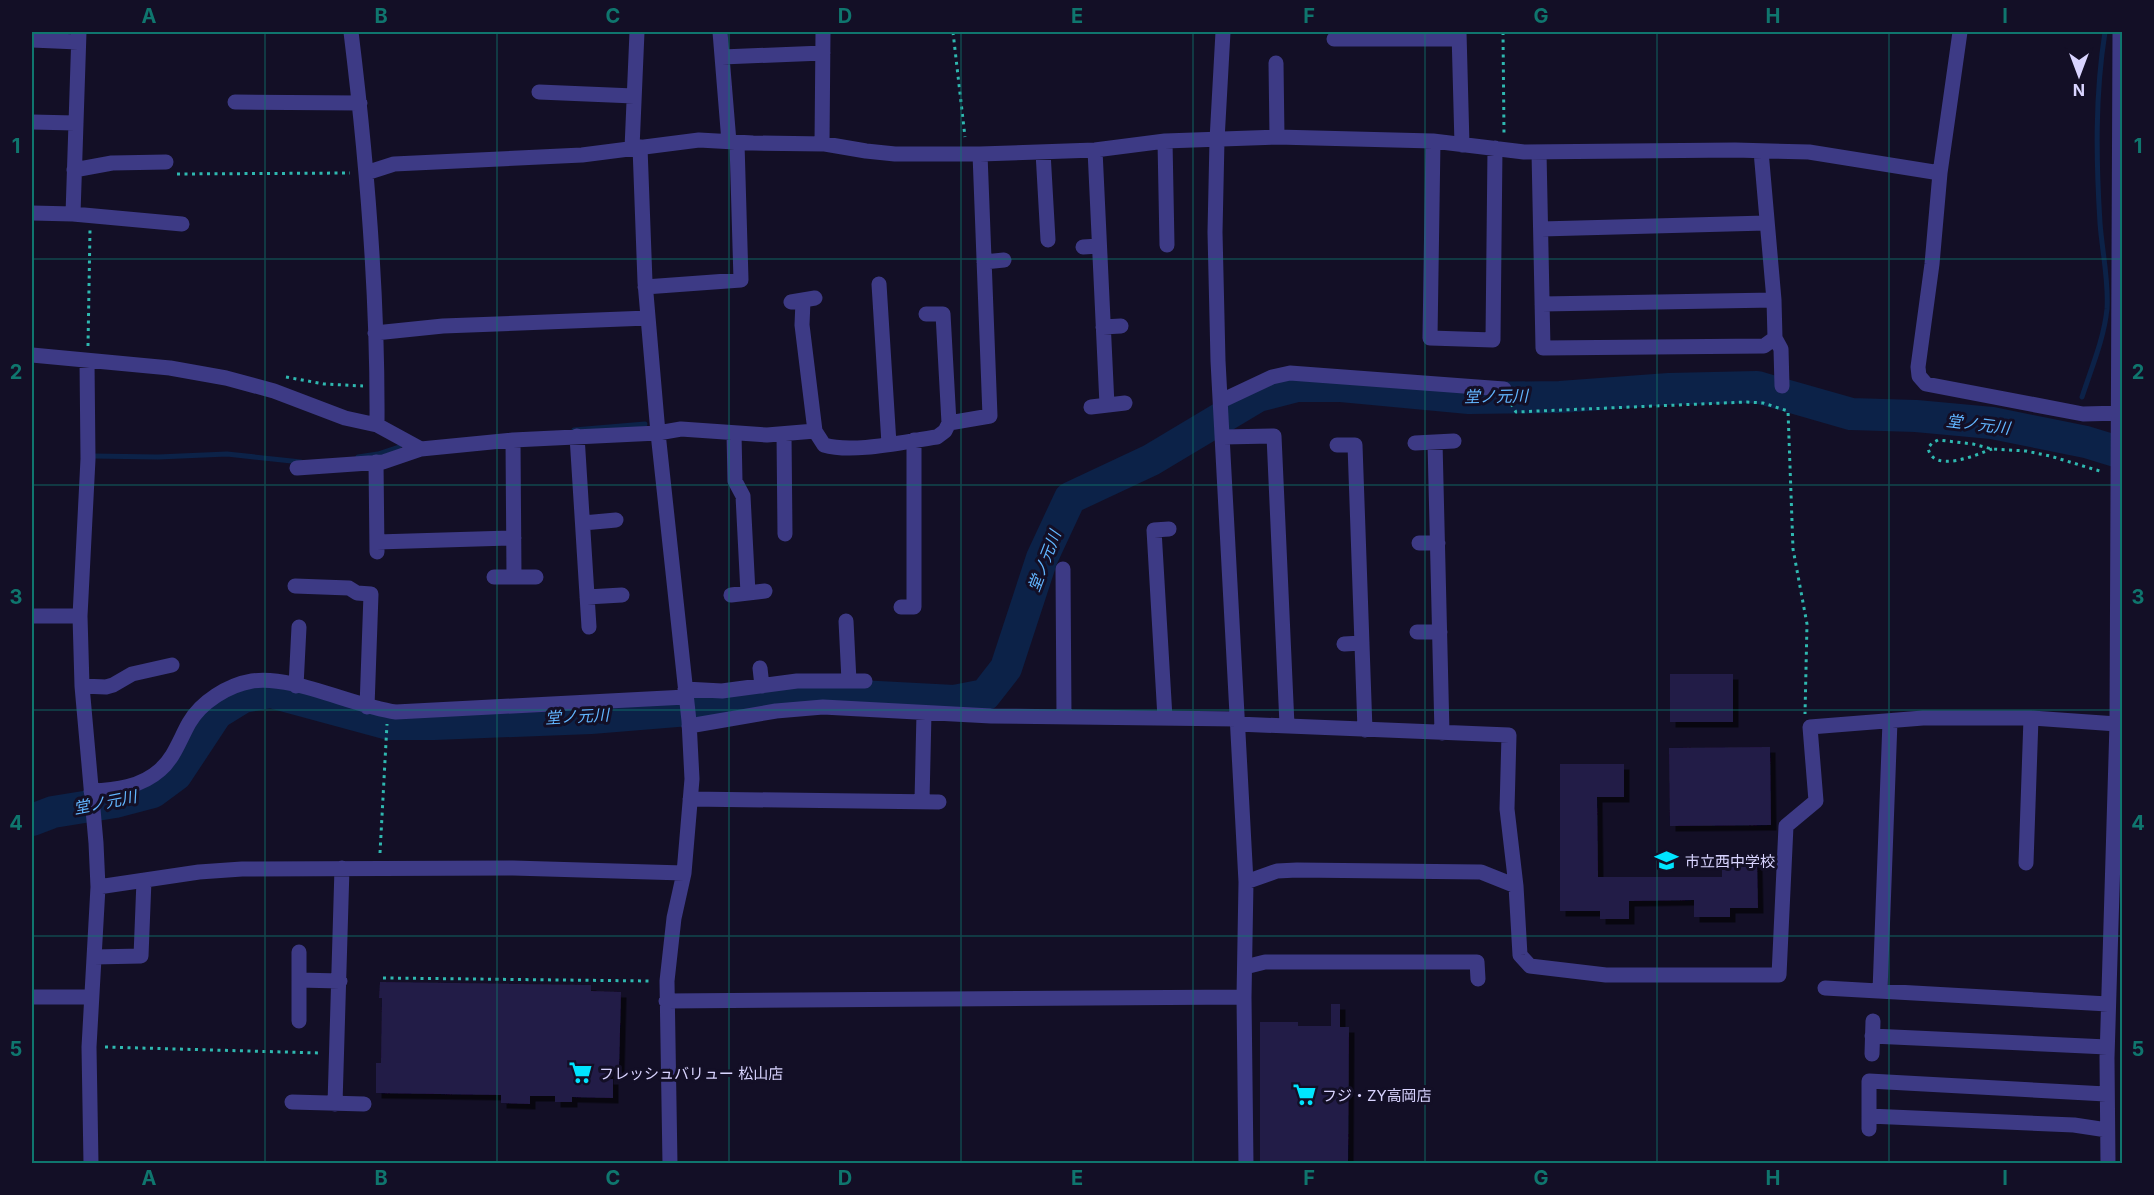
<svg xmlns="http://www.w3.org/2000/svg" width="2154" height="1195" font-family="Inter,'Noto Sans JP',sans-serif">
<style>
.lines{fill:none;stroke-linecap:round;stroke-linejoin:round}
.stream{stroke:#0c2248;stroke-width:5}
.river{stroke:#0c2248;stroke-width:32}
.building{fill:#241b47;filter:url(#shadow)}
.path{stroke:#2fb8b0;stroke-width:3;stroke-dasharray:3 4.5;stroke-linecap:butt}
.street{stroke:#3d3a85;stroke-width:15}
.grid{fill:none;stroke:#0f766e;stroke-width:1.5;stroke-opacity:0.55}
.labels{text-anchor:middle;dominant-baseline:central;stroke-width:6;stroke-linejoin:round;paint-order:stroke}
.poi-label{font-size:15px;fill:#d9d4ff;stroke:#130f26;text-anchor:start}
.water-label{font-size:16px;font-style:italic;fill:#62b6ff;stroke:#130f26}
.neatline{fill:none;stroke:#0f766e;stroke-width:2}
.grid-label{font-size:20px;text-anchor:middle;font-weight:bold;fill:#0f766e}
</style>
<defs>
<filter id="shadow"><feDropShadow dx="5.5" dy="5.5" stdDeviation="0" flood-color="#0009"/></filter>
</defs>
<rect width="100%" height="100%" fill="#130f26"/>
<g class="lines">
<path class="stream" d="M2082,397C2091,369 2104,339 2107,309C2109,281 2102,251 2100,223C2096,159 2095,95 2105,32
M574,430L645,424
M93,456L158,457L227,454L301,462
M358,457L378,454L399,447"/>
<path class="river" d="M32,820L53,812L115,802L153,792L176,775L217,713L243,697L271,692L389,724H434L591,718L701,709L821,694L954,701L985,695L1006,668L1042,558L1070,498L1151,460L1258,396L1297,386H1341L1469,398L1560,397L1669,389L1757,387L1851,414L1916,416L1992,423L2086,442L2122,453"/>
</g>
<path class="building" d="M1670,674H1733V722H1670Z
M1770,747L1771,825L1670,826L1669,748Z
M1560,764H1624V797H1597L1598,877H1722V862H1757L1758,908H1730V917H1694V900L1629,901V919H1600V911H1560Z
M380,982L591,985V991L621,992L619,1068H608V1079H613V1098L572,1097V1102H555V1096H530V1104L501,1103V1095L376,1093V1063H381L382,998H379Z
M1331,1004H1340V1027H1349L1348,1164H1260V1022H1298V1026H1331Z"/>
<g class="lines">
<path class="path" d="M953,32L965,137
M1503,32L1504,135
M177,174L350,173
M88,346L90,230
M286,377L324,384L363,386
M1511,404L1516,412L1747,402L1763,403L1788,411L1793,549L1807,624L1805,714
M1992,449C1976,455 1933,474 1928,448L1932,443L1938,440L1973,444L1992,449L2026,451L2050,456L2103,472
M380,853L387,724
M383,978L651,981
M105,1047L320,1053"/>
<path class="street" d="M351,32C367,162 378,294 377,425
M720,32L729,142
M1223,32L1217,140L1215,232L1218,361L1246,882L1244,997L1246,1164
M1459,32L1462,145
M1334,39H1459
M32,40L78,42
M722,57L823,53
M1276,63L1277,137
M539,92L634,96
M235,102L360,103
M32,122L75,123
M1165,141L1167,245
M1433,141L1430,338L1493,340L1495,148
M822,144L823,32
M640,147L645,282L658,433L689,721L692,779L684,873L674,918L667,981L670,1164
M632,148L637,32
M1095,150L1107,405
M1761,151L1774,300L1775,338L1781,349L1782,386
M1043,152L1048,240
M1539,152L1543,348L1764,346L1775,338
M74,170L112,163L166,162
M366,173L394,164L582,155L699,140L753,143L825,144L866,151L895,154H980L1095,150L1165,141L1277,137L1433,141L1524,152L1735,150L1809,152L1940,173L1932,264L1918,367L1919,376L1926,384L2083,414L2122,413
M1940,173L1960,32
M32,213L73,214L182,224
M73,214L79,32
M1541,229L1766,223
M1083,247L1099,246
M984,262L1004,260
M879,284L889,444
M645,287L741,280L737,143
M803,301L802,325L815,431
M791,302L815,298
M1542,304L1774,300
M1103,327L1121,326
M375,333L443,326L648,318
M32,355L170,368L226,378L274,391L345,418L377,425L421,449L513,440L658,433L681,429L767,435L815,431L824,445C854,454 906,441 937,437L945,431L949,423L943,314H926
M87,361L88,459L80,616L82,686L96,843L98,887L89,1047L91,1164
M1221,401L1272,377L1290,373L1504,389
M1091,407L1125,403
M949,423L990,416L980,154
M734,433L735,481L743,496L748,593
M784,434L785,534
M577,436L589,627
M1223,437L1274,436L1287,725
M513,440L514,577
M1435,442L1442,733
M1415,443L1454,441
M1337,445H1355L1365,730
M376,462L377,552
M297,468L383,462L421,449
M583,523L616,520
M377,542L514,538
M1419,543H1438
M1063,569L1064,717
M494,577H536
M295,586L349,588L357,593L371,594L367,707
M731,595L765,591
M587,597L622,595
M901,607H914V440
M32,616H80
M846,621L849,681
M1417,632H1440
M1344,644L1362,643
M760,668L762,686
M82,686L106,687L113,685L132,674L172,665
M296,686L299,627
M685,689L722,691L797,681H865
M1165,718L1154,530L1169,529
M1237,724L1509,735L1507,809L1516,886
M689,726L776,711L823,707L991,716L1237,719
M91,791C116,790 141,787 160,770C174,758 180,739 189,723C201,702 228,685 252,681C293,675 352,706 396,712L686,697
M690,799L939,802
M922,801L924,713
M2026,863L2031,718
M1246,882L1277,871L1297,870L1481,872L1516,886L1520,955L1530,966L1606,975H1779L1786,826L1816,801L1810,727L1923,718H2031L2117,724
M98,887L199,872L242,869L513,868L684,873
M299,952V1021
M94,957L141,956L144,880
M1245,967L1265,962H1477L1478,979
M299,980L340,981
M1825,988L2108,1004
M1880,991L1890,721
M32,997H91
M666,1001L1244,997
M1872,1036L2107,1047
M1872,1054L1873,1021
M292,1102L364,1104
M335,1104L342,868
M1869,1116L2074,1125L2107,1130
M1869,1129V1081L2106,1094
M2108,1164L2107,1058L2117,724L2120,32"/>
</g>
<path class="grid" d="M265,32V1164M497,32V1164M729,32V1164M961,32V1164M1193,32V1164M1425,32V1164M1657,32V1164M1889,32V1164M32,259H2122M32,485H2122M32,710H2122M32,936H2122"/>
<defs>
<symbol id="school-bare" viewBox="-9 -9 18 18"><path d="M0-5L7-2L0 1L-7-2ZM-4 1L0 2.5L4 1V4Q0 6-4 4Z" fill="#00e5ff" stroke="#130f26" stroke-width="2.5" paint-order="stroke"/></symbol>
<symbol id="supermarket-bare" viewBox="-9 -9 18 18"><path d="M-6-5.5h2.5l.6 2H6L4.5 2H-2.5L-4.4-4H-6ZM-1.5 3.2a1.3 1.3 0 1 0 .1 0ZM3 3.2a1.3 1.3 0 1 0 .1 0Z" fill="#00e5ff" stroke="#130f26" stroke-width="2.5" paint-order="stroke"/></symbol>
</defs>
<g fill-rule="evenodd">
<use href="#school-bare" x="1650" y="844" width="33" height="33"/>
<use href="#supermarket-bare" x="564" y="1056" width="33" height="33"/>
<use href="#supermarket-bare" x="1288" y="1078" width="33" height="33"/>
</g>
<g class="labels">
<g class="poi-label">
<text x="1685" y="861">市立西中学校</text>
<text x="599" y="1073">フレッシュバリュー 松山店</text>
<text x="1322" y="1095">フジ・ZY高岡店</text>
</g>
<g class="water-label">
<text transform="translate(1496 396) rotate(-1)">堂ノ元川</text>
<text transform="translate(1978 424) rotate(7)">堂ノ元川</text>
<text transform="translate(1044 561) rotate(-69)">堂ノ元川</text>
<text transform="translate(577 716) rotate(-3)">堂ノ元川</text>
<text transform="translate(105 802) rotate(-11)">堂ノ元川</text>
</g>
</g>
<rect width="2154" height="1195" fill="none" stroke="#130f26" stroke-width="66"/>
<g transform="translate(2079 75) rotate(180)" stroke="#130f26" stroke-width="4.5" paint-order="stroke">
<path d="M0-4.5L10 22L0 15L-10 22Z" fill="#d9d4ff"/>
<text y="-9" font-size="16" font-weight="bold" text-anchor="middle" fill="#d9d4ff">N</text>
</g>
<rect x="33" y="33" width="2088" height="1129" class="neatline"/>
<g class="grid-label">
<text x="149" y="23">A</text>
<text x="381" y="23">B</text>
<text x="613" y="23">C</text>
<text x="845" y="23">D</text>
<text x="1077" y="23">E</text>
<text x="1309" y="23">F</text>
<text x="1541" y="23">G</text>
<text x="1773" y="23">H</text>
<text x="2005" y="23">I</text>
<text x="16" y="153">1</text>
<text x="2138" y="153">1</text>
<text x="16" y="379">2</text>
<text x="2138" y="379">2</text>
<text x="16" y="604">3</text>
<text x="2138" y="604">3</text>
<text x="16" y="830">4</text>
<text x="2138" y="830">4</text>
<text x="16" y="1056">5</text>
<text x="2138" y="1056">5</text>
<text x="149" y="1185">A</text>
<text x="381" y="1185">B</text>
<text x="613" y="1185">C</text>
<text x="845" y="1185">D</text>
<text x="1077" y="1185">E</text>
<text x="1309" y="1185">F</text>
<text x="1541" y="1185">G</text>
<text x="1773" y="1185">H</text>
<text x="2005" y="1185">I</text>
</g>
</svg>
